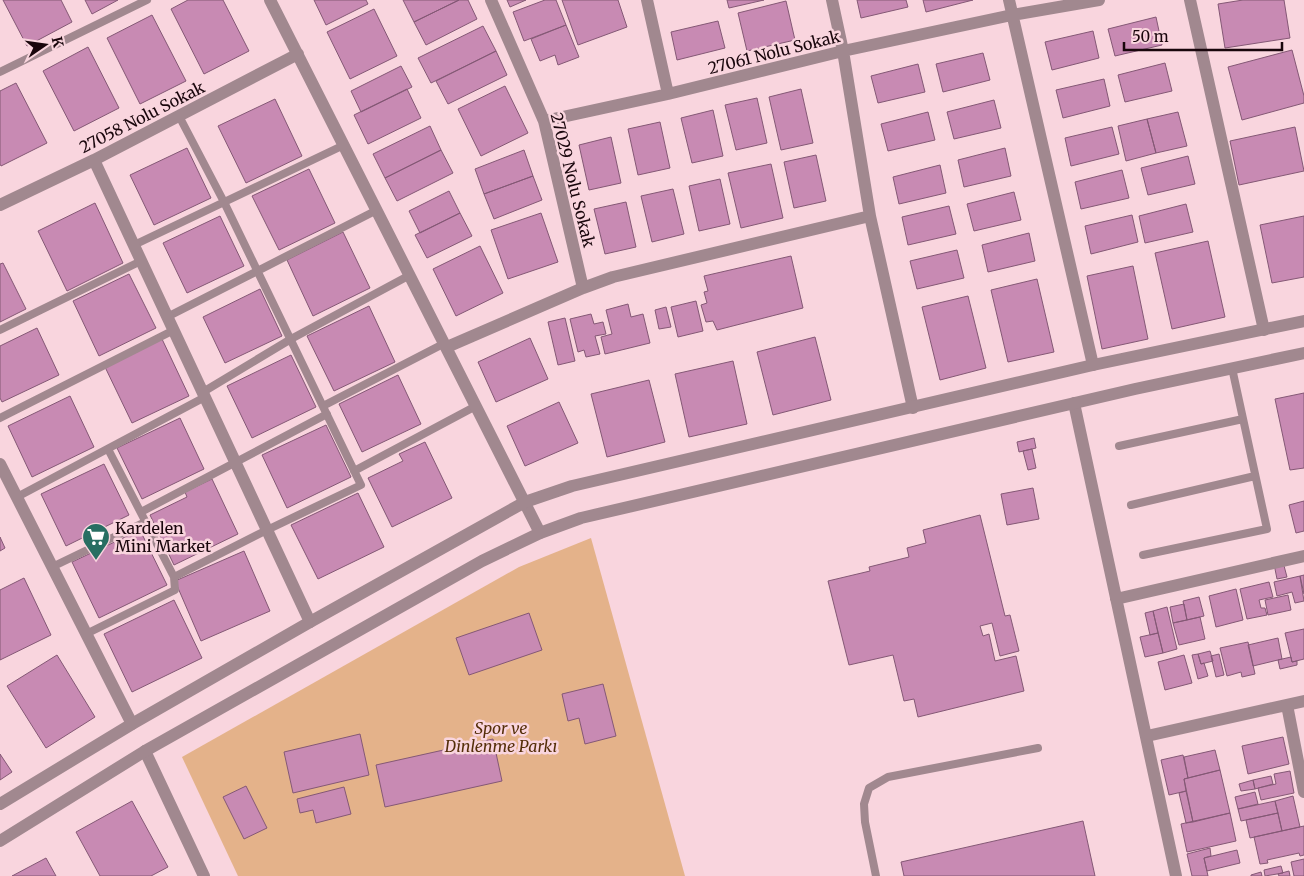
<svg xmlns="http://www.w3.org/2000/svg" width="1304" height="876" font-family="Merriweather,serif">
<style>
.green{fill:#e4b28a}
.building{fill:#c88ab3;stroke:#845875}
.lines{fill:none;stroke-linecap:round;stroke-linejoin:round}
.service{stroke:#a1888f;stroke-width:8}
.minor{stroke:#a1888f;stroke-width:12}
.tertiary{stroke:#a1888f;stroke-width:12}
.labels{text-anchor:middle;dominant-baseline:central;stroke-width:5;stroke-linejoin:round;paint-order:stroke}
.street-label{font-size:16px;fill:#19060c;stroke:#f9d5de}
.poi-label{font-size:16px;fill:#19060c;stroke:#f9d5de;text-anchor:start}
.park-label{font-size:16px;font-style:italic;fill:#542e08;stroke:#f9d5de}
</style>
<rect width="100%" height="100%" fill="#f9d5de"/>
<path class="green" d="M591,538L685,876H238L182,757L519,567Z"/>
<path class="building" d="M3,0H61L72,22L27,46Z
M85,0H118L92,14Z
M188,0H223L249,51L204,74L171,9Z
M314,0H366L368,4L326,25Z
M403,0H459L414,22Z
M459,0H468L477,19L426,45L414,22Z
M507,0H526L510,7Z
M545,0H556L566,25L524,41L513,12Z
M562,0H618L627,27L578,45Z
M727,0H764L729,8Z
M857,0H906L908,7L861,18Z
M923,0H973L926,12Z
M1243,0H1284L1290,38L1225,48L1218,4Z
M786,1L795,40L747,51L738,13Z
M374,9L397,56L350,79L327,32Z
M152,15L186,81L140,104L107,38Z
M1156,17L1162,45L1115,56L1108,29Z
M718,21L725,48L677,60L671,32Z
M566,25L579,57L558,65L555,55L540,61L531,39Z
M483,26L496,51L431,83L418,58Z
M1093,31L1099,58L1052,70L1045,42Z
M88,47L119,108L74,131L43,71Z
M1292,50L1304,96V103L1242,120L1228,67Z
M496,51L507,75L448,104L436,81Z
M983,53L990,80L943,92L936,64Z
M1165,63L1172,91L1125,102L1118,75Z
M918,64L925,92L878,103L871,76Z
M401,66L412,87L361,112L351,91Z
M1104,79L1110,106L1063,118L1056,90Z
M16,83L47,143L1,166L0,164V91Z
M505,86L528,133L481,156L458,109Z
M407,89L421,118L368,144L354,115Z
M801,89L813,143L781,150L769,97Z
M757,98L767,143L736,150L725,105Z
M275,99L302,156L246,183L218,126Z
M994,100L1001,128L954,139L947,112Z
M713,110L723,156L692,163L681,118Z
M928,112L935,140L888,151L881,124Z
M1178,112L1187,146L1156,153L1147,119Z
M1147,119L1156,153L1126,161L1118,126Z
M660,122L670,168L638,175L628,129Z
M430,126L441,150L385,178L373,154Z
M1112,127L1119,154L1071,166L1065,138Z
M1295,127L1304,171L1239,185L1230,141Z
M611,137L621,183L589,190L579,145Z
M187,148L211,198L154,225L130,175Z
M1005,148L1011,176L964,187L958,160Z
M441,150L453,173L397,201L385,178Z
M524,150L533,176L484,194L475,169Z
M816,155L826,201L794,208L784,162Z
M1188,156L1195,184L1148,195L1141,168Z
M771,164L783,218L741,228L728,173Z
M940,165L946,193L899,204L893,177Z
M309,169L335,223L279,250L252,196Z
M1122,170L1129,198L1081,209L1075,182Z
M533,176L542,200L494,219L484,194Z
M720,179L730,224L699,231L689,186Z
M673,189L684,234L652,242L641,196Z
M449,191L460,213L420,233L409,211Z
M1014,192L1021,220L974,231L967,204Z
M626,202L636,247L605,254L594,209Z
M95,203L123,263L67,291L38,231Z
M1186,204L1193,232L1145,243L1139,216Z
M949,206L956,234L908,245L902,217Z
M460,213L472,236L427,258L415,235Z
M541,213L558,262L508,279L491,230Z
M1132,215L1138,242L1091,254L1085,226Z
M220,216L244,266L187,293L163,243Z
M1304,216V277L1272,283L1260,225Z
M343,232L370,288L313,316L287,260Z
M1029,233L1035,261L988,272L982,245Z
M1208,241L1225,317L1172,329L1155,253Z
M480,246L503,293L456,316L433,269Z
M957,250L964,278L917,289L910,261Z
M791,256L803,308L717,330L713,321L706,322L701,305L707,303L704,292L708,291L704,276Z
M3,263L26,309L0,322V264Z
M1133,266L1148,339L1102,349L1087,276Z
M129,274L156,328L99,356L73,301Z
M1037,279L1054,352L1008,362L991,290Z
M260,289L282,336L225,363L203,317Z
M968,296L986,368L940,380L922,307Z
M696,301L703,331L678,337L671,307Z
M628,304L631,317L643,314L650,343L605,354L601,337L612,334L606,310Z
M369,306L395,362L334,391L307,336Z
M666,307L671,327L659,329L655,310Z
M591,314L594,324L603,322L606,334L595,336L600,354L586,357L584,350L578,352L570,319Z
M565,318L575,361L558,365L548,322Z
M37,328L59,375L2,402L0,398V346Z
M815,337L831,400L773,415L757,352Z
M530,338L548,379L496,402L478,362Z
M162,339L189,396L132,423L105,367Z
M291,355L316,407L252,438L227,386Z
M733,361L747,424L689,437L675,374Z
M398,375L421,424L362,452L339,404Z
M649,380L665,442L607,457L591,394Z
M1304,393V468L1290,470L1275,399Z
M70,396L94,447L32,477L8,426Z
M559,402L578,443L525,466L507,426Z
M180,418L204,469L142,499L117,448Z
M326,425L351,477L287,508L262,455Z
M1034,438L1036,448L1019,452L1017,442Z
M425,442L452,498L392,527L368,478L403,461L399,454Z
M1032,449L1036,468L1028,470L1023,451Z
M104,464L129,515L66,546L41,494Z
M212,479L238,534L174,565L150,515L187,497L185,492Z
M1033,488L1039,519L1007,525L1001,494Z
M358,493L384,547L318,579L291,525Z
M1304,501V531L1296,533L1289,505Z
M980,515L1005,616L1010,615L1019,651L1000,656L992,623L980,626L983,636L989,634L995,661L1016,656L1024,691L918,717L914,699L904,701L893,655L849,665L828,581L870,571L869,567L909,557L907,548L926,543L923,530Z
M140,530L167,585L99,618L72,562Z
M0,537L5,548L0,551Z
M244,551L270,611L201,641L175,581Z
M1283,562L1287,577L1277,579L1274,564Z
M1304,575V594L1300,576Z
M1300,576L1304,601L1295,603L1292,592L1277,596L1274,582Z
M24,578L51,635L0,660V590Z
M1269,582L1273,597L1259,600L1261,608H1265L1267,615L1247,619L1240,589Z
M1236,589L1243,620L1216,627L1209,596Z
M1288,595L1291,610L1268,615L1265,600Z
M1199,597L1204,616L1187,620L1183,601Z
M174,600L202,658L132,692L104,634Z
M1184,604L1187,620L1173,623L1170,607Z
M1167,607L1177,649L1163,653L1153,611Z
M1153,611L1158,633L1150,635L1145,613Z
M529,613L542,650L469,675L456,638Z
M1200,617L1205,639L1179,645L1173,623Z
M1304,629V659L1292,662L1285,633Z
M1158,633L1163,653L1145,657L1140,637Z
M1278,638L1282,659L1253,666L1248,645Z
M1248,642L1255,674L1242,677L1241,672L1227,676L1220,648Z
M1210,651L1213,661L1201,664L1198,654Z
M1198,654L1201,664L1204,663L1208,676L1198,679L1192,655Z
M1219,654L1224,675L1216,677L1211,656Z
M57,655L95,717L46,748L7,686Z
M1184,655L1192,683L1165,690L1158,662Z
M1291,657L1292,662L1297,661V665L1280,669L1278,660Z
M603,684L616,736L585,744L579,718L568,721L562,694Z
M360,734L369,775L293,793L284,752Z
M1283,737L1289,764L1248,774L1242,746Z
M493,739L502,781L385,807L376,765Z
M1215,750L1220,770L1188,778L1184,757Z
M0,754L12,772L0,780Z
M1183,755L1188,778L1184,779L1186,791L1169,795L1161,760Z
M1220,770L1230,813L1193,822L1184,779Z
M1290,771L1294,793L1261,800L1258,788L1276,784L1274,774Z
M1271,776L1273,784L1255,789L1253,780Z
M1253,780L1255,789L1241,791L1239,784Z
M246,786L267,828L244,839L223,797Z
M344,787L351,814L316,823L313,810L300,813L297,799Z
M1186,791L1193,822L1186,823L1179,793Z
M1255,792L1258,804L1238,809L1235,797Z
M1293,796L1300,827L1282,831L1275,801Z
M132,801L168,867L151,876H100L76,832Z
M1275,801L1278,813L1241,821L1238,809Z
M1230,813L1236,841L1187,852L1181,824Z
M1278,813L1282,831L1250,838L1246,820Z
M1083,821L1095,876H904L901,862Z
M1304,826V855L1300,856L1299,853L1267,860L1268,863L1260,864L1254,837Z
M1210,848L1211,856L1204,858L1208,876H1192L1187,854Z
M1237,850L1240,863L1207,871L1204,858Z
M46,858L56,876H12Z
M1304,859V876H1294L1291,862Z
M1281,866L1283,873L1265,876L1264,870Z
M1289,871L1290,876H1279L1278,874Z
M1261,872L1262,876H1251V875Z"/>
<g class="lines">
<path class="service" d="M0,72L147,0
M134,245L344,145
M167,317L377,210
M0,330L141,261
M203,392L291,339L410,275
M323,406L445,343
M0,418L174,330
M1119,446L1243,419
M354,471L476,406
M17,497L205,397
M1131,505L1255,476
M141,512L327,414
M1143,555L1267,529L1232,368
M52,567L145,522
M174,577L267,530L361,485L224,202L179,116
M86,634L175,590L174,577L108,449
M876,876L865,822L864,804L869,788L888,777L1038,748"/>
<path class="minor" d="M270,0L540,533
M491,0L544,121L583,288
M647,0L668,94
M832,0L843,51L870,216L913,408
M1009,0L1093,365
M1190,0L1264,330
M544,121L668,94L843,51L1012,15L1099,0
M94,160L310,622
M0,205L94,160L298,54
M447,347L583,288L613,277L870,216
M1074,403L1176,876
M0,464L132,724
M1116,599L1304,556
M1287,705L1304,792
M1147,736L1304,701
M145,751L204,876"/>
<path class="tertiary" d="M0,804L132,724L310,622L525,502L572,486L1093,365L1304,321
M0,841L145,751L482,561L540,533L581,518L1135,389L1304,353"/>
</g>
<defs>
<symbol id="supermarket-pin" viewBox="-11 -11 22 30"><path d="M0 17L-7.5 6A9.5 9.5 0 1 1 7.5 6Z" fill="#286e62" stroke="#f9d5de"/><path d="M-6-5.5h2.5l.6 2H6L4.5 2H-2.5L-4.4-4H-6ZM-1.5 3.2a1.3 1.3 0 1 0 .1 0ZM3 3.2a1.3 1.3 0 1 0 .1 0Z" fill="#fff"/></symbol>
</defs>
<g fill-rule="evenodd">
<use href="#supermarket-pin" x="80" y="521" width="32" height="43"/>
</g>
<g class="labels">
<g class="street-label">
<text transform="translate(774 52) rotate(-14)">27061 Nolu Sokak</text>
<text transform="translate(142 117) rotate(-27)">27058 Nolu Sokak</text>
<text transform="translate(573 180) rotate(76)">27029 Nolu Sokak</text>
</g>
<g class="poi-label">
<text x="115" y="528">Kardelen<tspan x="115" dy="18">Mini Market</tspan></text>
</g>
<g class="park-label">
<text x="501" y="728">Spor ve<tspan x="501" dy="18">Dinlenme Parkı</tspan></text>
</g>
</g>
<g transform="translate(45 45) rotate(77)" stroke="#f9d5de" stroke-width="4" paint-order="stroke">
<path d="M0-4L9 19L0 12L-9 19Z" fill="#19060c"/>
<text y="-8" font-size="14" font-weight="bold" text-anchor="middle" fill="#19060c">K</text>
</g>
<path d="M1124 42v8h158v-8" fill="none" stroke="#19060c" stroke-width="2.5"/>
<text x="1132" y="42" font-size="15" fill="#19060c" stroke="#f9d5de" stroke-width="4" paint-order="stroke">50 m</text>
</svg>
